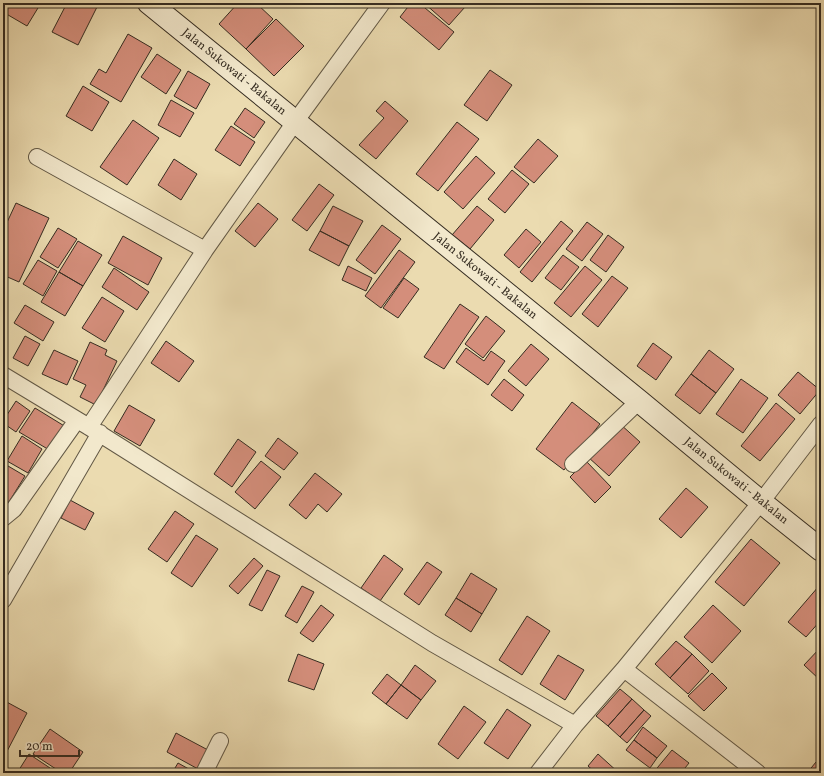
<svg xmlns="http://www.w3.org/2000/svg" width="824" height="776" font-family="Vollkorn,serif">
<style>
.building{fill:#d48e7b;stroke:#352c21}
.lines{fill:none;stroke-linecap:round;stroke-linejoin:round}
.street-casing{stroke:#625845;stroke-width:18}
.secondary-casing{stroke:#352c21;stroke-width:24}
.street{stroke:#f2e8cc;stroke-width:16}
.secondary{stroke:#f2e8cc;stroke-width:22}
.labels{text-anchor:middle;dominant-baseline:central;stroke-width:3.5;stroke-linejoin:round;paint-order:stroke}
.street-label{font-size:12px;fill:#352c21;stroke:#f2e8cc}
</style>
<rect width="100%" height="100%" fill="#ebdbb0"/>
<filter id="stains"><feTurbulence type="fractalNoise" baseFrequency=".005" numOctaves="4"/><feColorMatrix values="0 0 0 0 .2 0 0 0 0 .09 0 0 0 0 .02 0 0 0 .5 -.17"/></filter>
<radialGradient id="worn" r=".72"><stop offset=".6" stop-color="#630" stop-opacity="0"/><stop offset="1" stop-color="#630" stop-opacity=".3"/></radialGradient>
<path class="building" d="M4,3H41L27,26L3,12Z
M67,3H90L97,7L78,45L52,32Z
M238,3H256L273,19L246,49L219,24Z
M411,3H419L454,32L439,50L400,17Z
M424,3H460L465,7L449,25Z
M276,19L304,46L274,76L246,49Z
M128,34L152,48L121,102L90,84L99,69L106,73Z
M157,54L181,70L166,94L141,77Z
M490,70L512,85L487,121L464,105Z
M188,71L210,84L196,109L174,96Z
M83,86L109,102L92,131L66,116Z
M171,100L194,113L180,137L158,125Z
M385,101L408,121L376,159L359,145L384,118L376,111Z
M245,108L265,122L254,138L234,124Z
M133,120L159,138L127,185L100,167Z
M457,122L479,139L438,191L416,174Z
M231,126L255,142L240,166L215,150Z
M538,139L558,156L534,183L514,167Z
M476,156L495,173L463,209L444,192Z
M174,159L197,174L181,200L158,185Z
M512,170L529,184L505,213L488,199Z
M319,184L334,195L307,231L292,220Z
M16,203L49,218L19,282L3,275L7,264L3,263V231Z
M258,203L278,219L255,247L235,231Z
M333,206L363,221L349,246L320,231Z
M477,206L494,220L470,249L452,235Z
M561,221L573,231L532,282L520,272Z
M587,222L603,234L582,261L566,249Z
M382,225L401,239L375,274L356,260Z
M58,228L77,239L58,268L40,257Z
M526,229L541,242L519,268L504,255Z
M320,231L349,246L339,266L309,250Z
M608,235L624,247L606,272L590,260Z
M123,236L162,258L148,285L108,263Z
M78,241L102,255L83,286L59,272Z
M399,250L415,262L381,308L365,296Z
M563,255L579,267L561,290L545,278Z
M38,260L57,271L43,296L23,284Z
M348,266L372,278L366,291L342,280Z
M585,266L602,280L571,317L554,303Z
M114,268L149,292L137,310L102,287Z
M59,272L83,286L65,316L41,302Z
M612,276L628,288L598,327L582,314Z
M404,278L419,289L398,318L383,308Z
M102,297L124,311L105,342L82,328Z
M460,304L479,317L444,369L424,357Z
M25,305L54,322L43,341L14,323Z
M486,316L505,331L483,358L465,344Z
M25,336L40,344L28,366L13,358Z
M166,341L194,361L179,382L151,363Z
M90,342L107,350L105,355L117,361L96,405L80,397L86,385L73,379Z
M653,343L672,357L656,380L637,366Z
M531,344L549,359L526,386L508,371Z
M466,348L484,361L491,351L505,361L488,385L456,362Z
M54,350L78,361L67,385L42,374Z
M709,350L734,369L716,393L691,374Z
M798,372L820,390L800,414L778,395Z
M691,374L716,393L700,414L675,395Z
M504,379L524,395L512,411L491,395Z
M741,379L768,398L743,433L716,414Z
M16,401L30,411L16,432L3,423V421Z
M572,402L600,424L564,470L536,449Z
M776,403L795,419L760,461L741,446Z
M129,405L155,420L140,446L114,431Z
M35,408L66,427L51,451L19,432Z
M619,423L640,442L609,476L588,457Z
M22,436L42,449L28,473L7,461Z
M278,438L298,453L284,470L265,456Z
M238,439L256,452L232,487L214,474Z
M261,461L281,477L255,509L235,492Z
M586,461L611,487L595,503L570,477Z
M3,463L25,476L4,510H3Z
M315,473L342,494L327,512L318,504L306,519L289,505Z
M686,488L708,507L681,538L659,519Z
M70,500L94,513L85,530L61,518Z
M175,511L194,524L167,562L148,549Z
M196,535L218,549L192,587L171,573Z
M751,539L780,563L744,606L715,582Z
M384,555L403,569L380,601L361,588Z
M254,558L263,566L238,594L229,586Z
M427,562L442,572L419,605L404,594Z
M267,570L280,576L262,611L249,605Z
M471,573L497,589L482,614L456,598Z
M302,586L314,592L297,623L285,616Z
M819,586L821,588V620L806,637L788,622Z
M456,598L482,614L471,632L445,615Z
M321,605L334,615L313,642L300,633Z
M713,605L741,631L712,663L684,637Z
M527,616L550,631L522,675L499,660Z
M676,641L692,654L670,678L655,664Z
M821,647V678L820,680L804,665Z
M298,654L324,664L314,690L288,681Z
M692,654L709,671L688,694L670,678Z
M558,655L584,670L565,700L540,684Z
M415,665L436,681L421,700L401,685Z
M712,673L727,688L704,711L688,696Z
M387,674L401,685L386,704L372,693Z
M401,685L421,700L407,719L386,704Z
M620,689L632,699L608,726L596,716Z
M632,699L644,710L620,737L608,726Z
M3,700L27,713L3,759Z
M464,706L486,722L458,759L438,744Z
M507,709L531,725L508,759L484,743Z
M644,710L651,716L627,743L620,737Z
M643,727L667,746L657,758L634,740Z
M50,729L83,752L69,773H62L33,754Z
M176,733L208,750L198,769L167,752Z
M634,740L657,758L650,768L626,750Z
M672,750L689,763L681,773H653Z
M29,754L50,768L47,773H17Z
M598,754L619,773H596L588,766Z
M816,762L821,766V773H807Z
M178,763L196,773H172Z"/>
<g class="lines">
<defs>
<path id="street" d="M37,157L205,250
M3,375L89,427L432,643L575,725
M89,427L205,250L295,122L382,3
M573,464L639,401
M3,518L14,509L77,420
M3,600L100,433
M624,669L758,773
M204,773L220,741
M538,773L575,725L624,669L761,502L821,424"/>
<path id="secondary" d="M149,3L639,401L761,502L821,550"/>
</defs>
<use href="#street" class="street-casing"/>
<use href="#secondary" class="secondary-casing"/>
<use href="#street" class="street"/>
<use href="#secondary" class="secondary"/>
</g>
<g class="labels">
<g class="street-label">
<text transform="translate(234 72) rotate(39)">Jalan Sukowati - Bakalan</text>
<text transform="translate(485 276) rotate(39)">Jalan Sukowati - Bakalan</text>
<text transform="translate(736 481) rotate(39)">Jalan Sukowati - Bakalan</text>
</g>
</g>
<rect width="824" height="776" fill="none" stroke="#ebdbb0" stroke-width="16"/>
<rect x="4" y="4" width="816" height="768" fill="none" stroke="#352c21" stroke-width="2"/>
<rect x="8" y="8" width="808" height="760" fill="none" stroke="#352c21"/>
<path d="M20 750v6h59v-6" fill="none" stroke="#352c21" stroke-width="2"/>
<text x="26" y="750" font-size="12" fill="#352c21" stroke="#f2e8cc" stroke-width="3" paint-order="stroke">20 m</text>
<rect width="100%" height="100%" filter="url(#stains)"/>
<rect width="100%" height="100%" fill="url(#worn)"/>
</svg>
